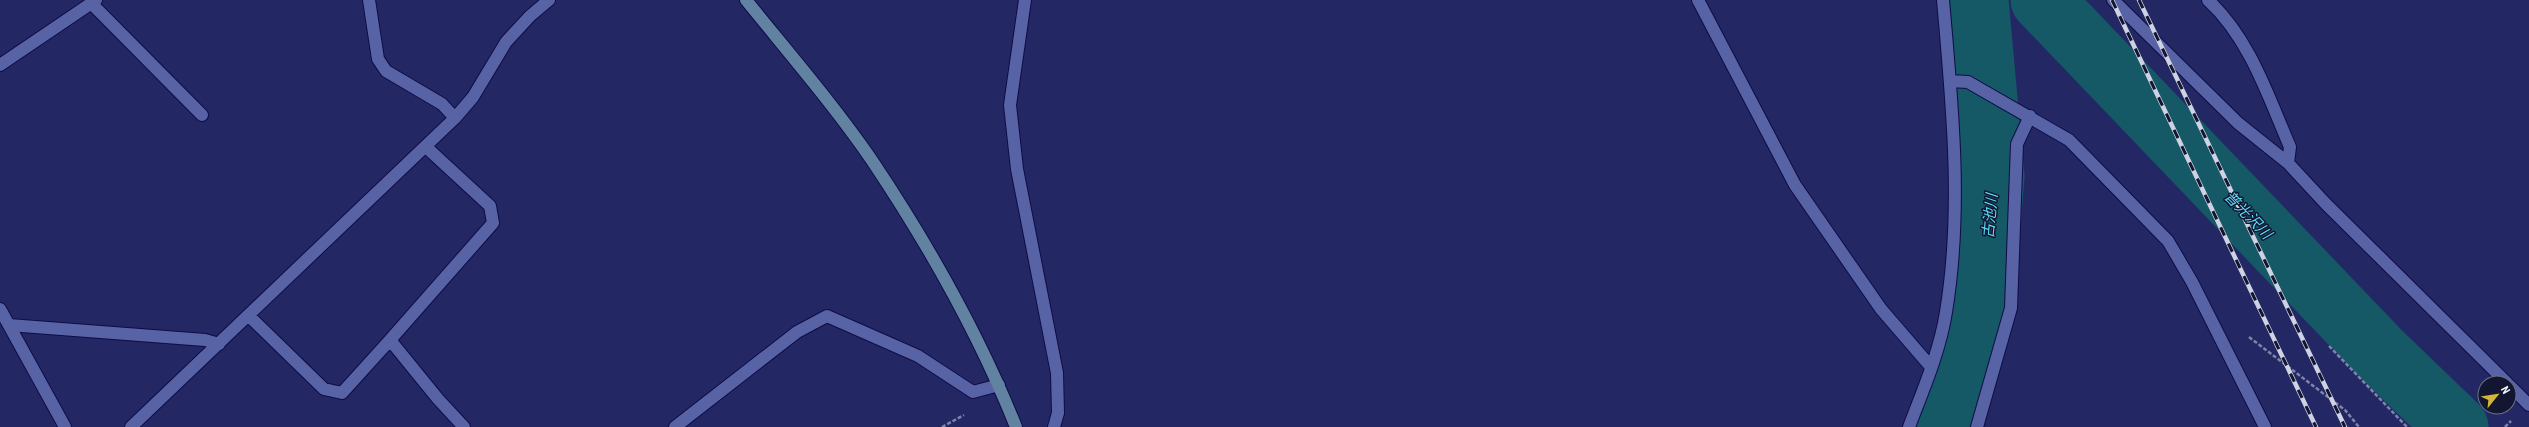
<svg xmlns="http://www.w3.org/2000/svg" width="2529" height="427" font-family="'Roboto Condensed','Noto Sans JP',sans-serif">
<style>
.lines{fill:none;stroke-linecap:round;stroke-linejoin:round}
.river{stroke:#155866;stroke-width:63}
.lane-casing{stroke:#0f0c47;stroke-width:14}
.street-casing{stroke:#0f0c47;stroke-width:14}
.secondary-casing{stroke:#0f0c47;stroke-width:14}
.path{stroke:#7f83a8;stroke-width:2.5;stroke-dasharray:4 2;stroke-linecap:butt}
.lane{stroke:#5863a5;stroke-width:12}
.street{stroke:#5863a5;stroke-width:12}
.secondary{stroke:#6182a0;stroke-width:12}
.rail-casing{stroke:#cfd2e3;stroke-width:4.5}
.rail{stroke:#121630;stroke-width:3;stroke-dasharray:9;stroke-linecap:butt}
.labels{text-anchor:middle;dominant-baseline:central;stroke-width:3;stroke-linejoin:round;paint-order:stroke}
.water-label{font-size:15px;font-style:italic;fill:#5adcf8;stroke:#121630}
</style>
<rect width="100%" height="100%" fill="#232864"/>
<g class="lines">
<path class="river" d="M2042,0L2381,354L2457,427
M1943,427L1973,340L1984,293L1993,176L1977,0"/>
<defs>
<path id="lane" d="M9,325L205,340L219,344"/>
<path id="street" d="M369,0L378,59L386,71L442,104L455,118
M1025,0L1010,105L1017,169L1057,373L1058,413L1054,427
M1698,0L1795,185L1881,309L1931,367
M2113,0L2238,123L2288,163L2326,204L2507,383
M2208,0C2250,39 2268,96 2290,147L2288,163
M92,4L202,115
M0,65L96,0
M1950,81L1968,82L2069,140L2168,241L2192,282L2265,427
M0,309L65,427
M249,316L324,389L342,393L390,340L438,399L464,427
M390,340L493,223L490,206L426,147
M2509,385L2529,405
M131,427L455,118L473,97L506,42L530,16L549,0
M675,427L797,332L827,316L918,356L973,392L999,385
M1909,427C1923,390 1940,351 1946,312C1963,209 1952,103 1943,0
M1977,427L2011,308L2017,144L2030,116"/>
<path id="secondary" d="M746,0C788,52 833,104 871,159C928,244 978,332 1016,427"/>
</defs>
<use href="#lane" class="lane-casing"/>
<use href="#street" class="street-casing"/>
<use href="#secondary" class="secondary-casing"/>
<path class="path" d="M2249,337L2345,410L2359,427
M2329,346L2407,427
M942,427L964,415
M2505,427L2511,421"/>
<use href="#lane" class="lane"/>
<use href="#street" class="street"/>
<use href="#secondary" class="secondary"/>
<defs>
<path id="rail" d="M2112,0L2316,427
M2139,0L2345,427"/>
</defs>
<use href="#rail" class="rail-casing"/>
<use href="#rail" class="rail"/>
</g>
<g class="labels">
<g class="water-label">
<text transform="translate(2248 215) rotate(46)">普光沢川</text>
<text transform="translate(1990 216) rotate(-85)">古池川</text>
</g>
</g>
<g transform="translate(2497 395) rotate(60)"><circle r="19" fill="#121630" stroke="#6c6f82"/>
<path d="M0-3L7 15L0 10L-7 15Z" fill="#d4b535"/>
<text y="-6" font-size="11" font-weight="bold" text-anchor="middle" fill="#f2f4fc">N</text>
</g>
</svg>
